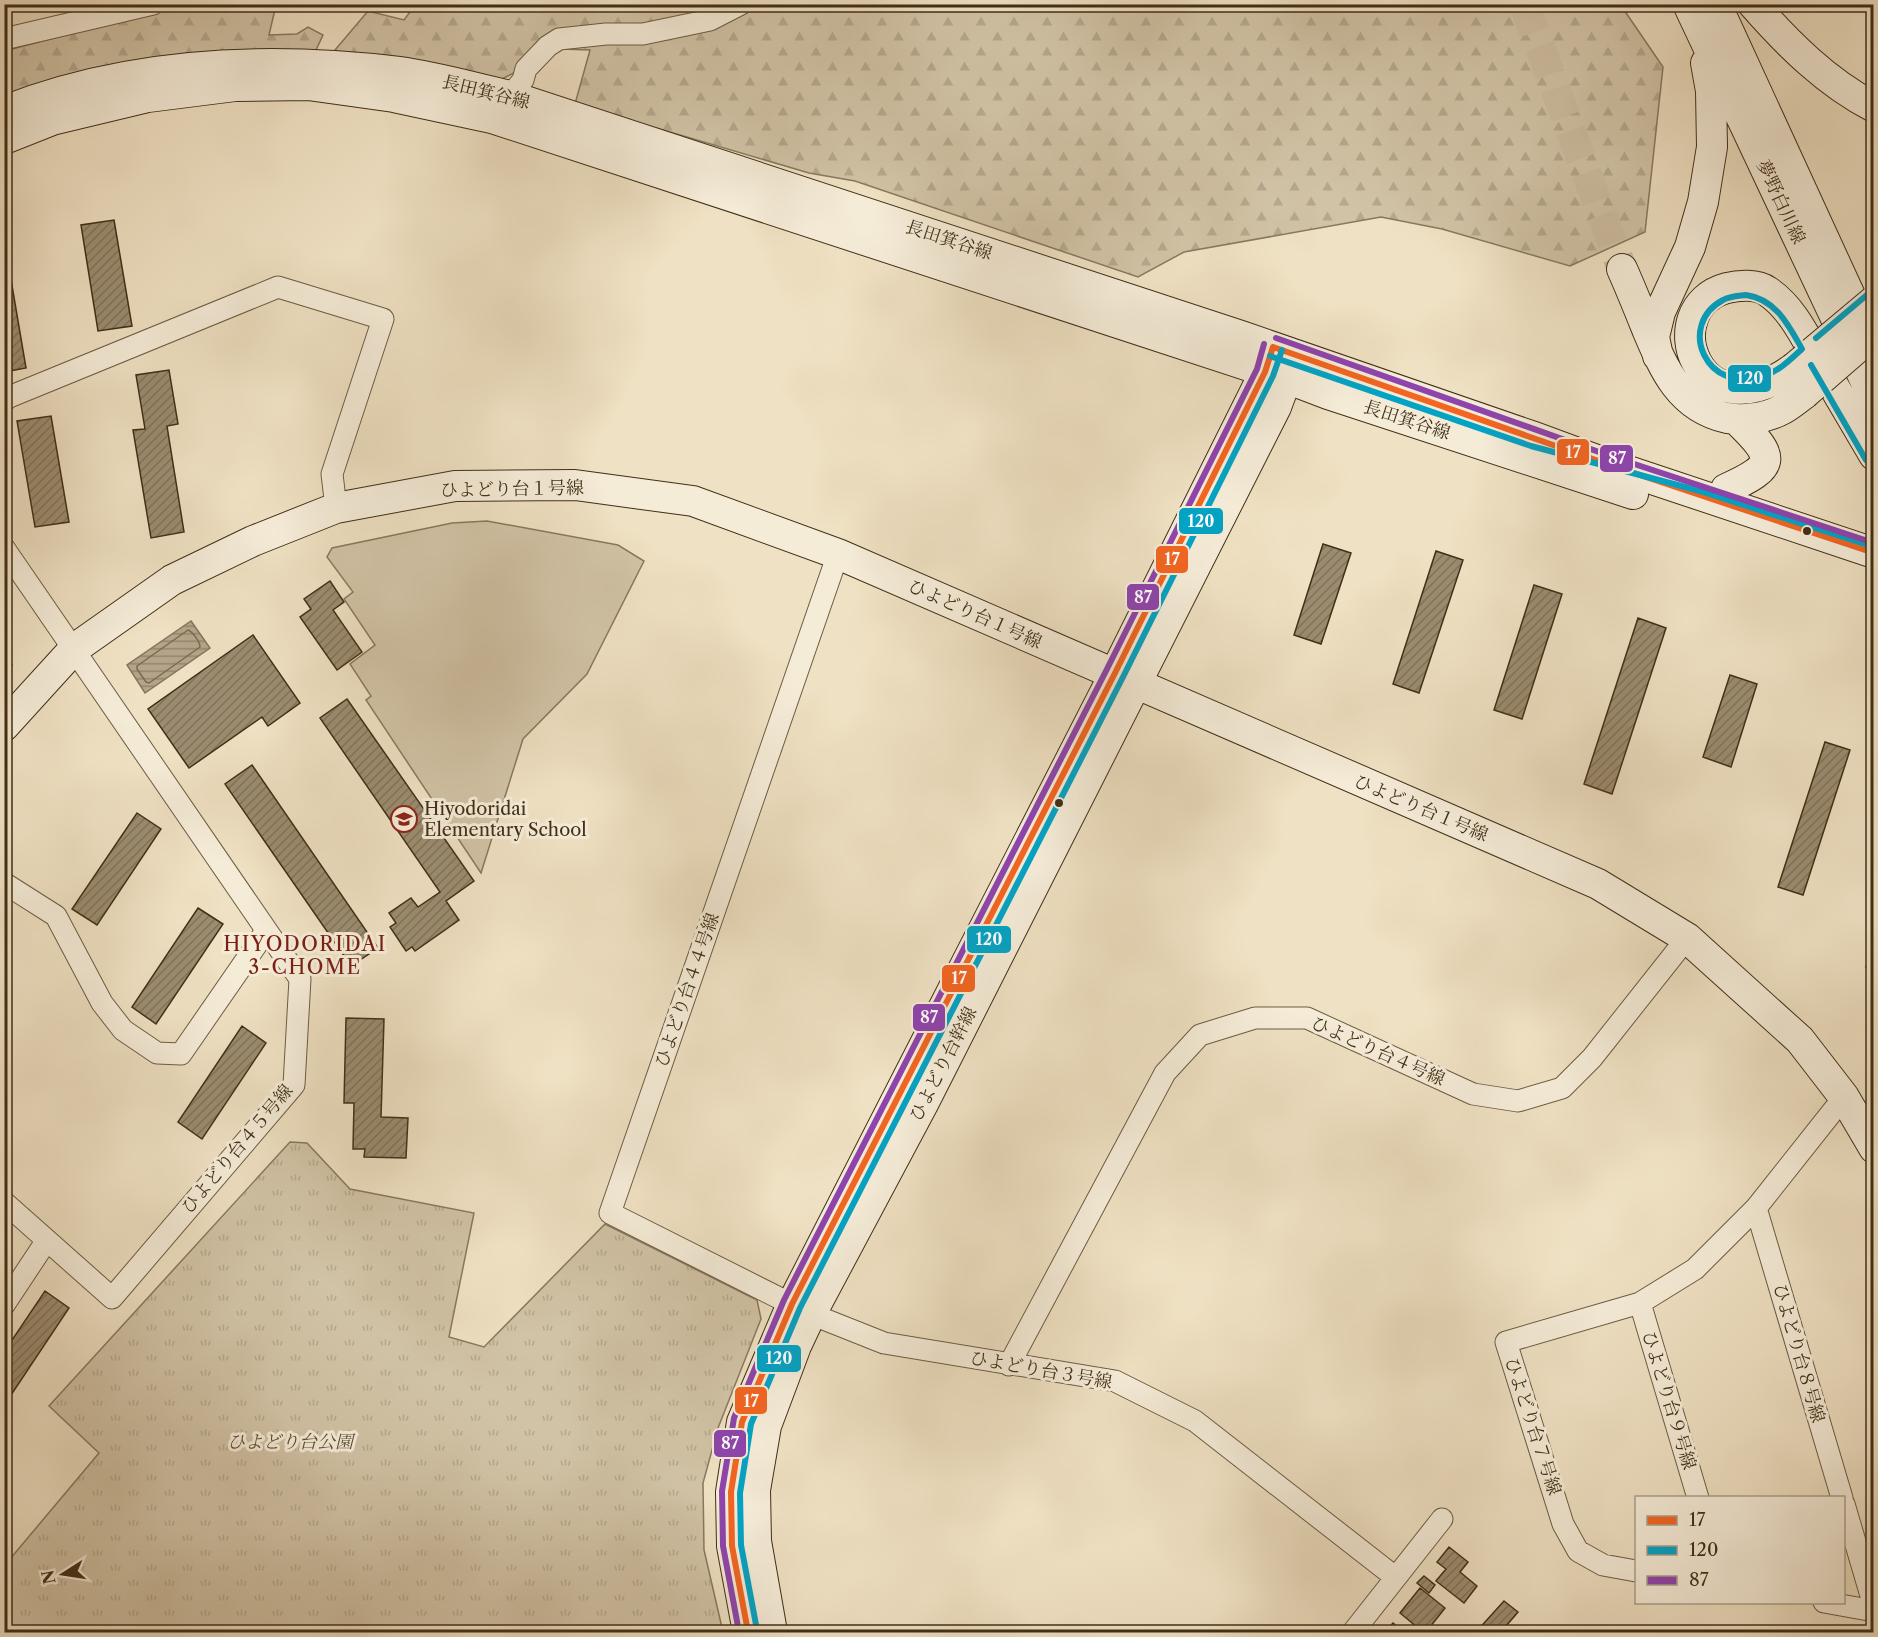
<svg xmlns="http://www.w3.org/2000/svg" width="1878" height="1637" font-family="'Libre Caslon Text','Noto Serif JP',serif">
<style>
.grass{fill:#d1c3a6;stroke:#88795e;stroke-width:1.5}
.forest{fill:url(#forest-firs);stroke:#88795e;stroke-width:1.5}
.park{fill:url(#park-tufts);stroke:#88795e;stroke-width:1.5}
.water{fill:url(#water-rules);stroke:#86755b;stroke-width:1.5}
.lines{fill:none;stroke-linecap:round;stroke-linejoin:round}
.shore{stroke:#7a6a50;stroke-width:1.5}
.building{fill:url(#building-hatch);stroke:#402f17;stroke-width:1.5}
.secondary-tunnel{stroke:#ccbda1;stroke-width:30;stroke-dasharray:30 15;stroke-linecap:butt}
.street-casing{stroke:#6c5c42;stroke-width:23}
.secondary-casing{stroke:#402f17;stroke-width:32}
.street{stroke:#f5ecd8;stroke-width:21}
.secondary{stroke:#f5ecd8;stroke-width:30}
.secondary-bridge-casing{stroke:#402f17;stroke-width:32;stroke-linecap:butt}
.secondary-bridge{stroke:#f5ecd8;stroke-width:30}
.bus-1-casing{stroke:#f5ecd8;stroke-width:10}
.bus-2-casing{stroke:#f5ecd8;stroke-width:10}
.bus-3-casing{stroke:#f5ecd8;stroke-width:10}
.bus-1{stroke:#f26522;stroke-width:6}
.bus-2{stroke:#03a3c5;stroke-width:6}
.bus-3{stroke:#8e44ad;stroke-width:6}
.bus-dot{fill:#402f17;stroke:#f5ecd8;stroke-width:2}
.labels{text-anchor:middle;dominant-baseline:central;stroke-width:6;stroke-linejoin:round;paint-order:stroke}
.street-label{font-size:18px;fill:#402f17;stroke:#f5ecd8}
.poi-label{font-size:18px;fill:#402f17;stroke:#f5ecd8;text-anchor:start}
.park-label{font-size:18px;font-style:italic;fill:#5d4d34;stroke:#f5ecd8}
.neighbourhood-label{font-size:20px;letter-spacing:1.5px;fill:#7a1f14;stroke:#f5ecd8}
.line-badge{stroke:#f5ecd8;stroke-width:2}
.badge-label{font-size:16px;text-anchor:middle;font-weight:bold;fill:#fff}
</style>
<defs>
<pattern id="forest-firs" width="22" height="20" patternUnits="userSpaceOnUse" patternTransform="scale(1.5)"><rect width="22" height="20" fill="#d1c3a6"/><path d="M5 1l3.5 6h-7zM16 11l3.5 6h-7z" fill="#b4a88e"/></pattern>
<pattern id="park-tufts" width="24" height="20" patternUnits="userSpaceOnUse" patternTransform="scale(1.5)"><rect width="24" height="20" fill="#d1c3a6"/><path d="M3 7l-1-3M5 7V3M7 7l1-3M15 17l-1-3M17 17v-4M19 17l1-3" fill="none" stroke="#b4a88e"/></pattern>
<pattern id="water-rules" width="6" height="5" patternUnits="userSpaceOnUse" patternTransform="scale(1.5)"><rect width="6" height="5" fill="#b4a489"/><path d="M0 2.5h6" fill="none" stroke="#94866f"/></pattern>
<pattern id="building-hatch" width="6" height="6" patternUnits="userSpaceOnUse" patternTransform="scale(1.5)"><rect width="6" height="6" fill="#9b8c70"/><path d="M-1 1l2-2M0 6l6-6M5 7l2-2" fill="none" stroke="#80735b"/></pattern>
</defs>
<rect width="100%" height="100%" fill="#efe1c3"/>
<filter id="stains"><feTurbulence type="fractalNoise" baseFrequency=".00333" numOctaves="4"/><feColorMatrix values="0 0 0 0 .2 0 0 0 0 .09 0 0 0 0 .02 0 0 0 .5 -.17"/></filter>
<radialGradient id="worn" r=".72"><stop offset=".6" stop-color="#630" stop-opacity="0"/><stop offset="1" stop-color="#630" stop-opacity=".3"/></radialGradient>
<path class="grass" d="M487,521L618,545L644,561L587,674L523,739L481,873L366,700L371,696L350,664L375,645L344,599L353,592L327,557L332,548L452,523Z"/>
<path class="forest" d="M416,4H1620L1663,67L1645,232L1570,266L1442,229L1381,217L1184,252L1138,277L855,181L809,173L575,104L590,50L560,49L502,79L358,61L335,50L368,11L404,20Z
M176,5H276L269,35L297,34L308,27L323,35L315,52L5,101V51Z"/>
<path class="park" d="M290,1142L307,1143L350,1189L474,1213L449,1337L484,1347L605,1224L757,1300L761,1319L718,1428L703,1483L704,1550L723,1632H5V1565L99,1453L49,1406Z"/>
<path class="water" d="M191,621L210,648L145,693L127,665Z"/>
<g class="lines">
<path class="shore" d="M188,630C193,632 200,642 200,647L149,683L146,682L137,669V666Z"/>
</g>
<path class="building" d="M114,220L132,326L98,331L81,225Z
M8,262L26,368L4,372V263Z
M169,370L178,424L167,426L184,532L151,538L133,430L145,429L136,375Z
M51,416L69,522L35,527L17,421Z
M1323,544L1351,553L1321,644L1294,635Z
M1436,551L1463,560L1419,693L1393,684Z
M330,581L344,602L333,610L362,652L337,670L300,617L311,609L304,599Z
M1534,585L1562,594L1522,719L1494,710Z
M1638,618L1666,628L1612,794L1584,784Z
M253,635L300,703L268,726L262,717L189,768L148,709Z
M4,658L12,665L4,673Z
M1730,675L1757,684L1731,767L1703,757Z
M347,699L474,881L446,901L459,920L415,951L412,947L406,951L390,927L396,923L389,913L411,898L418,907L440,892L320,718Z
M1825,742L1850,750L1803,895L1778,887Z
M252,765L378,948L351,966L225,784Z
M137,813L161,829L97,925L72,909Z
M198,908L223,924L156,1024L132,1007Z
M1874,944V970L1866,967Z
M346,1018L384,1019L381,1117L408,1118L406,1158L364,1157L365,1149H353L354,1103H344Z
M242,1026L266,1043L202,1139L178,1122Z
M45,1291L69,1308L5,1404L4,1352Z
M1449,1547L1468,1562L1460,1572L1477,1586L1464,1603L1436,1581L1446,1569L1437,1562Z
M1424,1576L1435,1585L1429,1593L1417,1583Z
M1420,1588L1445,1608L1426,1632H1423L1400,1613Z
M1504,1601L1518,1612L1506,1626L1510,1629L1507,1632H1476Z
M1393,1623L1405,1632H1385Z"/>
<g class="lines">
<path class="secondary-tunnel" d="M1524,4L1622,269"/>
<defs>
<path id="street" d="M4,39L153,4
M510,96L523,80L526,69L548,46L559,39L606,34H643L710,20L741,4
M4,401L9,397L278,287L383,319L332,474L336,508
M4,548L300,979L294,1085L112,1298L4,1202
M838,554L610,1213L811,1314L884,1343L1115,1381L1195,1421L1395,1577
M4,883L56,916L102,1003L123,1030L157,1053L181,1054L266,931
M1756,1208L1842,1498
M1640,1303L1698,1498
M4,1305L47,1240
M1009,1365L1165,1073L1200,1035L1255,1018H1307L1473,1094L1518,1101L1562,1088L1592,1058L1687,938
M1844,1504L1874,1606
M1636,1571L1603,1565L1578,1551L1563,1524L1506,1342L1640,1303L1695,1269L1756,1208L1844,1097
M1824,1602L1874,1611
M1353,1632L1442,1519"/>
<path id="secondary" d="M1688,4L1874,399
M1716,4L1869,337
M1753,4C1787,43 1827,83 1874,107
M4,111C129,62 266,56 399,72C436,77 474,88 510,96L1241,336L1534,437L1613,466L1874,553
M4,139L52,120L148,97L235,86L308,85L394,97L492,118L1286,378L1328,394L1633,494
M1622,269C1631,289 1639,309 1647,329C1664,369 1679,407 1727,418C1744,421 1766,418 1781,410C1789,406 1797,399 1804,394
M1658,356L1654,337L1660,312L1690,247L1703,202L1712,147L1711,91L1706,63
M1794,368C1696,439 1654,307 1727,288C1739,285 1757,284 1767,291C1794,309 1807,341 1823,368C1840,397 1857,426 1874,455
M1726,489C1777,466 1776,458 1737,420
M4,726L74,649L172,580L253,541L336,508L455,486L575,485L693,501L838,554L1598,884L1687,938L1800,1040L1844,1097L1874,1148
M748,1632L732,1546L731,1492L742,1422L792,1304L1114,675L1265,372L1271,353
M772,1632L756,1541L755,1490L766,1426L796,1346L811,1314L924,1102L1276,407L1293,361"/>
</defs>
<use href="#street" class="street-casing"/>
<use href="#secondary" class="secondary-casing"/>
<use href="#street" class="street"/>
<use href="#secondary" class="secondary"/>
<defs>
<path id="secondary-bridge" d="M1794,368L1874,301
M1804,394L1874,333"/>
</defs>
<use href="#secondary-bridge" class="secondary-bridge-casing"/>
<use href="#secondary-bridge" class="secondary-bridge"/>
<defs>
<path id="bus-1" d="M1273,347L1613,466L1874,553
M748,1632L732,1546L731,1492L742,1422L792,1304L1114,675L1265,372L1273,347"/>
<path id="bus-2" d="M1746,295C1776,299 1789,326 1802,349C1791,359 1779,371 1764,376C1706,396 1676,325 1723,300C1730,296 1739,296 1746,295Z
M1816,338L1868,294
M1270,356L1531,446L1700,491L1871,546
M1811,365L1866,460
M757,1630L741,1545L740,1493L751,1424L800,1308L1122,679L1273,376L1282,350"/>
<path id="bus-3" d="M1276,338L1616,458L1874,543
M739,1632L723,1546L722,1491L734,1418L784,1300L1106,671L1257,369L1264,344"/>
</defs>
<use href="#bus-1" class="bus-1-casing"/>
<use href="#bus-2" class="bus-2-casing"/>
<use href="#bus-3" class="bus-3-casing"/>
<use href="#bus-1" class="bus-1"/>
<use href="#bus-2" class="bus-2"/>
<use href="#bus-3" class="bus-3"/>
</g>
<defs>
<symbol id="school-ring" viewBox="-11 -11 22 22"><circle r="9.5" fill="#f5ecd8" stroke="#8f2418" stroke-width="1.5"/><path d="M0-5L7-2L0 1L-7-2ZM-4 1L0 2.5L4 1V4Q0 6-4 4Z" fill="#8f2418"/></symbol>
</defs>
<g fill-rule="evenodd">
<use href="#school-ring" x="389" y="804" width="30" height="30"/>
</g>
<g class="bus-dot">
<circle cx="1807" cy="531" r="5"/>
<circle cx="1059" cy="803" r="5"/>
</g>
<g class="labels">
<g class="street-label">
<text transform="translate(486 92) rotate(14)">長田箕谷線</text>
<text transform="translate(1781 202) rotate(65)">夢野白川線</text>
<text transform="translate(949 240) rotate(18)">長田箕谷線</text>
<text transform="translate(1407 420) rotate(18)">長田箕谷線</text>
<text transform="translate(512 489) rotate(-1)">ひよどり台１号線</text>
<text transform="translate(975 614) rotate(24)">ひよどり台１号線</text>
<text transform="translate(1421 808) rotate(23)">ひよどり台１号線</text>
<text transform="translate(687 990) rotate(-71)">ひよどり台４４号線</text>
<text transform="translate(1378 1051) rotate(24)">ひよどり台４号線</text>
<text transform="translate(943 1064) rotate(-63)">ひよどり台幹線</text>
<text transform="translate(237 1149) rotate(-50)">ひよどり台４５号線</text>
<text transform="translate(1799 1353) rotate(74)">ひよどり台８号線</text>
<text transform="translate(1041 1370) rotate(10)">ひよどり台３号線</text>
<text transform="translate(1669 1400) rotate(73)">ひよどり台９号線</text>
<text transform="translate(1533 1426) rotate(72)">ひよどり台７号線</text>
</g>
<g class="poi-label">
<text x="424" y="809">Hiyodoridai<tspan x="424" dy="21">Elementary School</tspan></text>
</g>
<g class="park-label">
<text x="290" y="1442">ひよどり台公園</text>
</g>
<g class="neighbourhood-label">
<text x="305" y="944">HIYODORIDAI<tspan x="305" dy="23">3-CHOME</tspan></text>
</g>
</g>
<g class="line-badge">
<rect x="1727" y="364" width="45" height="29" rx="6" fill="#03a3c5"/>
<rect x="1556" y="438" width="34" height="28" rx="6" fill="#f26522"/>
<rect x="1599" y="444" width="35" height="29" rx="6" fill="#8e44ad"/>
<rect x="1178" y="507" width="46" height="28" rx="6" fill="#03a3c5"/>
<rect x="1155" y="545" width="34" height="29" rx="6" fill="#f26522"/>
<rect x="1126" y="583" width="34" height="28" rx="6" fill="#8e44ad"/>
<rect x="966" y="925" width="46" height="29" rx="6" fill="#03a3c5"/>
<rect x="941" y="964" width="35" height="29" rx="6" fill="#f26522"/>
<rect x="912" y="1003" width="34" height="29" rx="6" fill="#8e44ad"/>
<rect x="756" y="1344" width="46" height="29" rx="6" fill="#03a3c5"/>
<rect x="734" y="1386" width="34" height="29" rx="6" fill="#f26522"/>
<rect x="713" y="1429" width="34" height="29" rx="6" fill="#8e44ad"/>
</g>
<g class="badge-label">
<text x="1750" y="384">120</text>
<text x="1573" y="458">17</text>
<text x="1617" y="464">87</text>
<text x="1201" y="527">120</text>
<text x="1172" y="565">17</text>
<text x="1143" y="603">87</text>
<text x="989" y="945">120</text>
<text x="959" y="984">17</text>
<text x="929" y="1023">87</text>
<text x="779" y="1364">120</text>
<text x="751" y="1407">17</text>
<text x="730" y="1449">87</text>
</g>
<rect width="1878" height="1637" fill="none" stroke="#efe1c3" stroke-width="24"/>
<rect x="6" y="6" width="1866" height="1625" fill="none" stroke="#402f17" stroke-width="3"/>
<rect x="12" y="12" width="1854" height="1613" fill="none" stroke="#402f17" stroke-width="1.5"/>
<rect x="1635" y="1496" width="210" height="108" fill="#f5ecd8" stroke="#ada08b" stroke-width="1.5"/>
<rect x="1647" y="1516" width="30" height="9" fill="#f26522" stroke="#ada08b" stroke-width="1.5"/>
<text x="1689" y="1526" font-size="18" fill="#402f17">17</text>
<rect x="1647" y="1546" width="30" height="9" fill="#03a3c5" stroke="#ada08b" stroke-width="1.5"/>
<text x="1689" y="1556" font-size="18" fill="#402f17">120</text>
<rect x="1647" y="1576" width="30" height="9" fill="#8e44ad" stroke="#ada08b" stroke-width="1.5"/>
<text x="1689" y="1586" font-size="18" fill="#402f17">87</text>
<g transform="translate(63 1574) rotate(258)" stroke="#f5ecd8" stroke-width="4.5" paint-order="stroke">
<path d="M0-4.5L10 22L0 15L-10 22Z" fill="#402f17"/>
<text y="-9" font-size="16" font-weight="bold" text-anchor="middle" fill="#402f17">N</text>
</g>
<rect width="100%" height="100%" filter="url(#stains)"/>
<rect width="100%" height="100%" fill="url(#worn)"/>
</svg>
